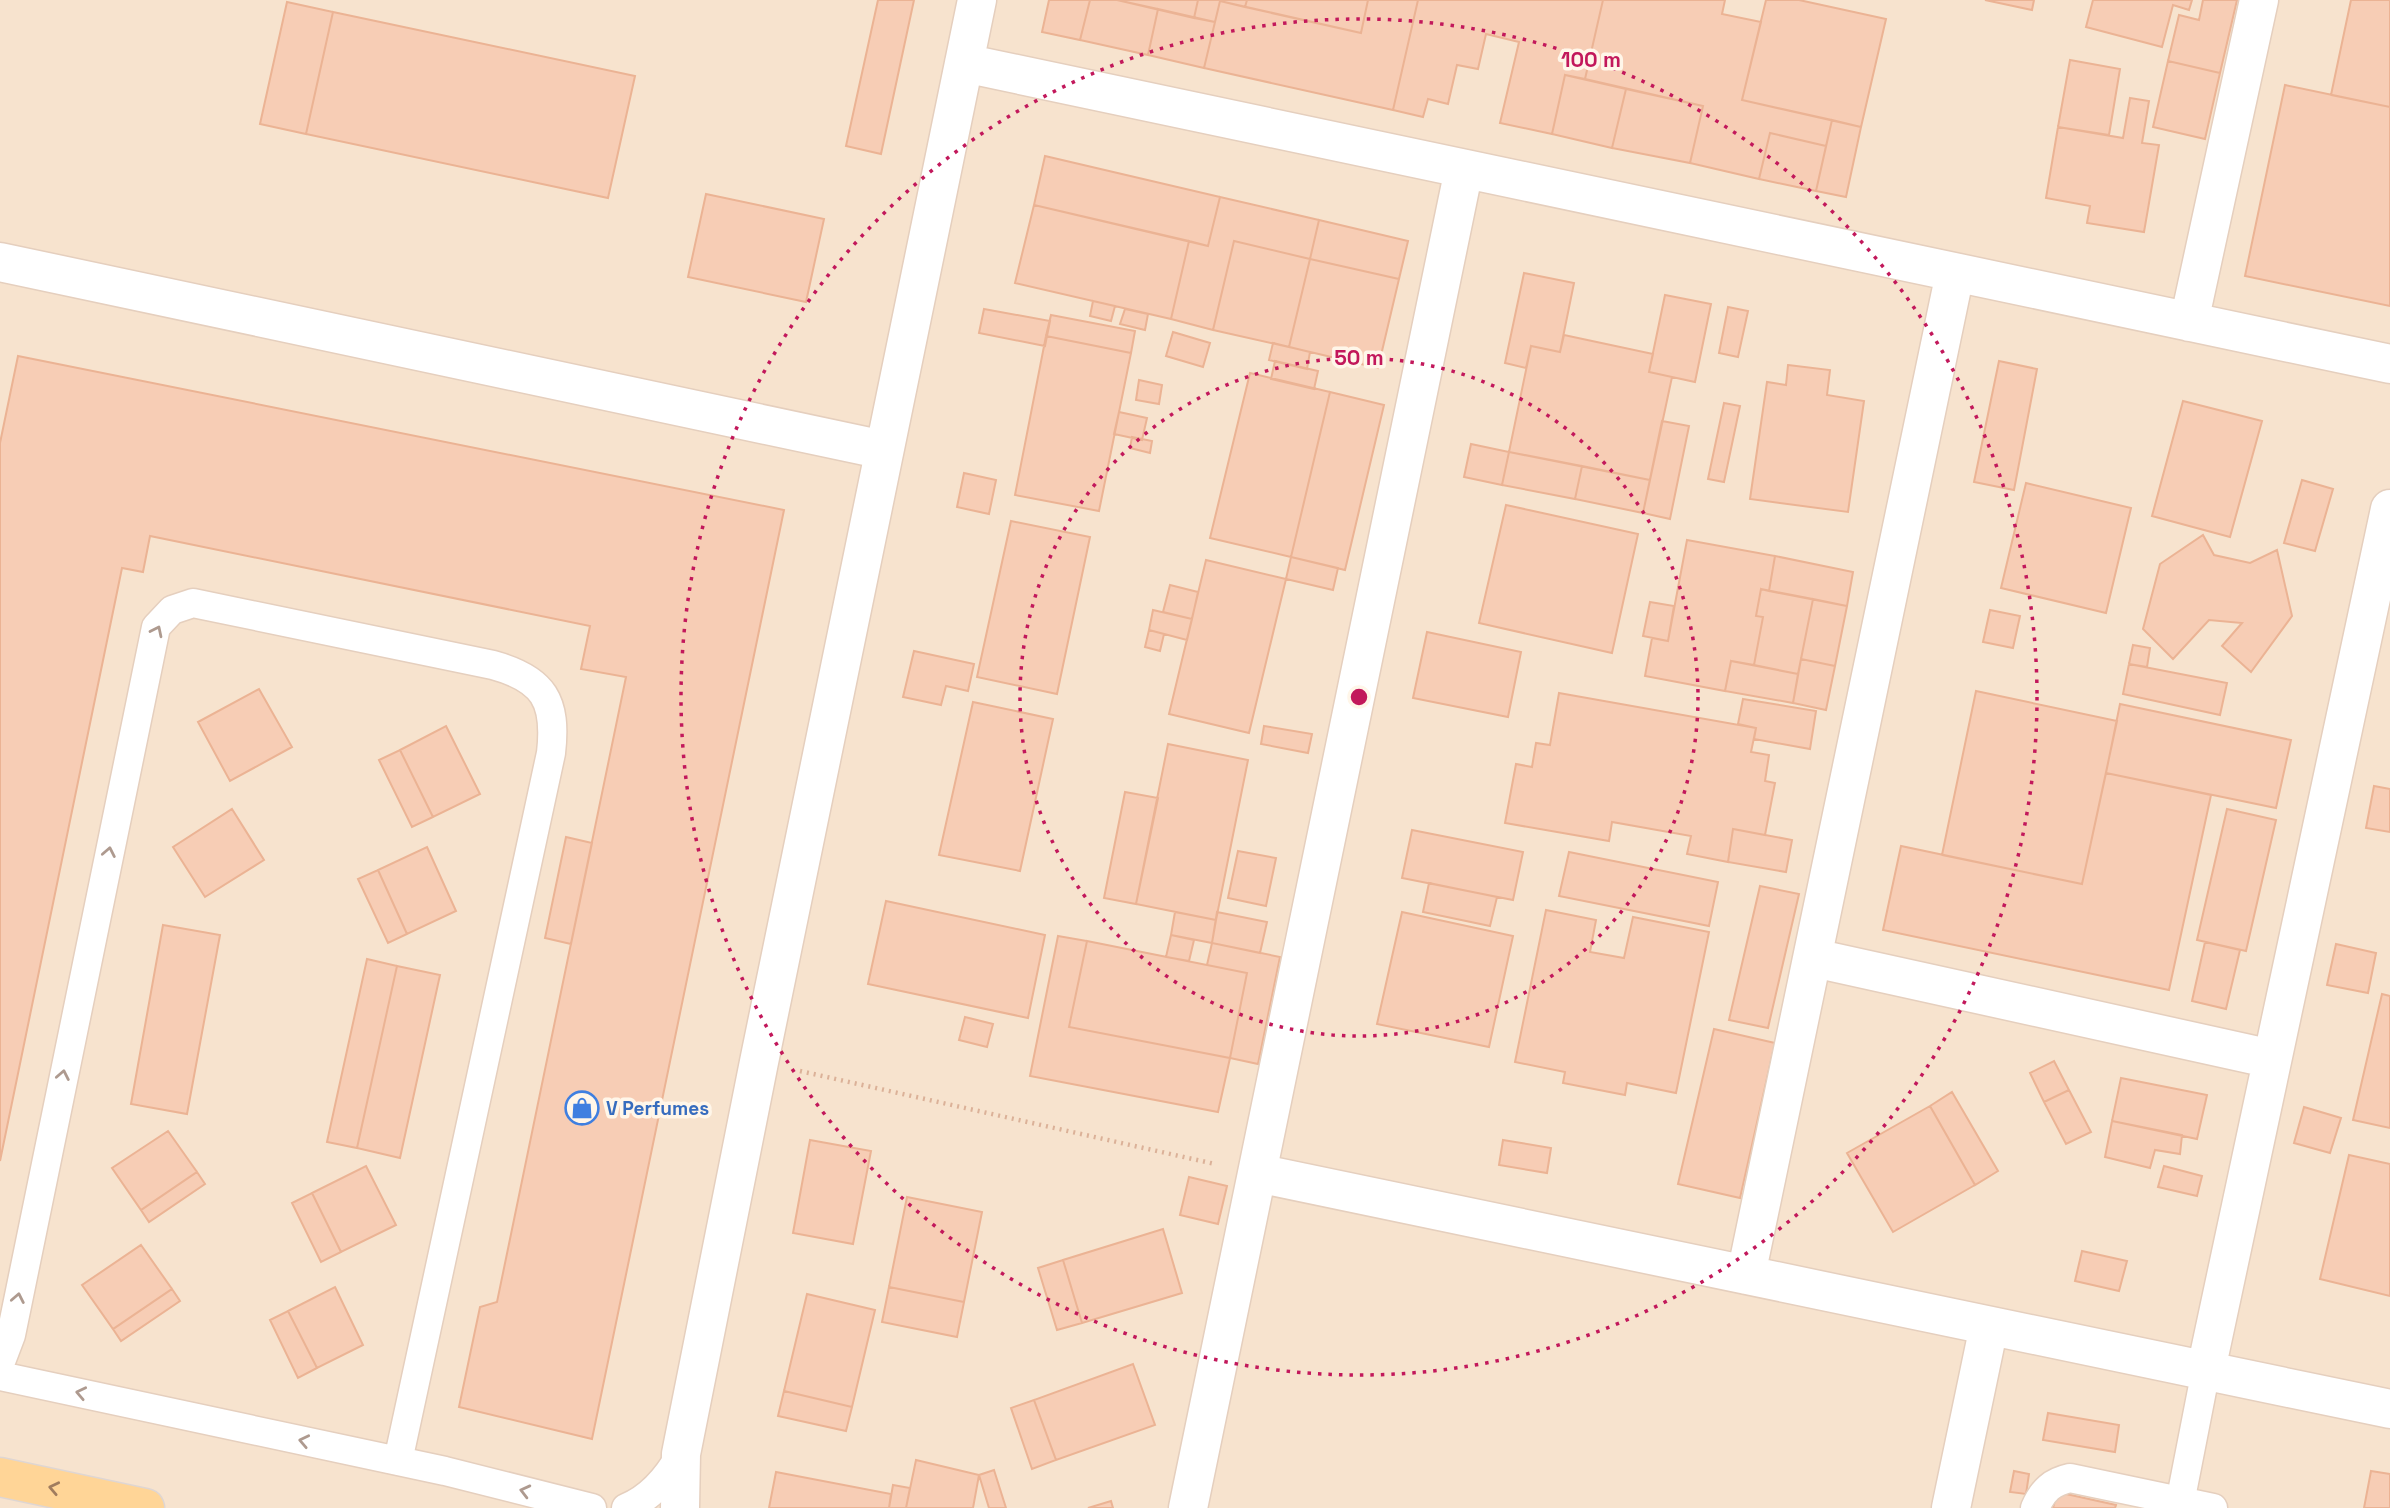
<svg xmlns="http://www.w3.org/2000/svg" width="2390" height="1508" font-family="'Space Grotesk',sans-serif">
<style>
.residential{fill:#f7e3ce}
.building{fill:#f7cdb5;stroke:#ebb394;stroke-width:2}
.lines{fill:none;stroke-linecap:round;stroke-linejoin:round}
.service-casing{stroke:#e5cfbe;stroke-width:31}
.minor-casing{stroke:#e5cfbe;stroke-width:41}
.primary-casing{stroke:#dfd6d2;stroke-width:41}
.path{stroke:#dbb198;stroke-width:4.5;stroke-dasharray:2 5;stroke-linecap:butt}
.service{stroke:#fff;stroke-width:28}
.minor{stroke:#fff;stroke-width:38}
.primary{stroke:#ffd597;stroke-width:38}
.oneway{stroke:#ae9a8f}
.oneway2{stroke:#a07c5e}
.ring{fill:none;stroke:#c2185b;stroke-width:3.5;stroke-dasharray:3.5 7}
.labels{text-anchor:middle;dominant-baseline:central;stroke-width:7;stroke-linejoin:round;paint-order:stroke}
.shop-label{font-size:19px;font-weight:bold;fill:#366cbe;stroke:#fff6e9;text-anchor:start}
.centre{fill:#c2185b;stroke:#fff6e9;stroke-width:3.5}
.ring-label{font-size:21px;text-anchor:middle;font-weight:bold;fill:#c2185b;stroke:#fff6e9;stroke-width:7;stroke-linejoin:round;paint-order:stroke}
</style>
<rect width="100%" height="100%" fill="#fef2e0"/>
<path class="residential" d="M0,0H2390V1508H0Z"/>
<path class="building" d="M878,0H914L881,154L846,146Z
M1049,0H1090L1080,40L1042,32Z
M1090,0H1117L1158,9L1148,55L1080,40Z
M1117,0H1198L1194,18Z
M1198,0H1247L1245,7L1220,1L1215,22L1194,18Z
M1247,0H1368L1361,33L1245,7Z
M1368,0H1418L1393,110L1204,68L1220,1L1361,33Z
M1418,0H1603L1585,79L1565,75L1552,134L1500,123L1519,42L1486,34L1478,69L1457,65L1448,104L1428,99L1423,117L1393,110Z
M1603,0H1725L1722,14L1761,22L1742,100L1832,120L1826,146L1770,133L1759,179L1690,163L1703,106L1585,79Z
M1766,0H1799L1886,19L1861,127L1742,100Z
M1985,0H2034L2032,10Z
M2093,0H2192L2189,10L2173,5L2162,47L2086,27Z
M2203,0H2237L2220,73L2168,61L2179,15L2199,20Z
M2351,0H2390V107L2331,95Z
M287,2L333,12L306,134L260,124Z
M1158,9L1215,22L1204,68L1148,55Z
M333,12L635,76L608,198L306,134Z
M2070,60L2120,69L2109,135L2058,127Z
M2168,61L2220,73L2205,139L2153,127Z
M1565,75L1626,89L1612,148L1552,134Z
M2285,85L2390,107V306L2245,276Z
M1626,89L1703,106L1690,163L1612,148Z
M2130,98L2149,101L2142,143L2159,145L2144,232L2087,223L2090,206L2046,198L2058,127L2123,138Z
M1832,120L1861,127L1846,197L1816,191Z
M1770,133L1826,146L1816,191L1759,179Z
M1045,156L1220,197L1208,246L1034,205Z
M706,194L824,219L806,302L688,277Z
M1220,197L1319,220L1310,259L1234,241L1213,330L1171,319L1189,241L1208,246Z
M1034,205L1189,241L1171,319L1015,283Z
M1319,220L1408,241L1399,279L1310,259Z
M1234,241L1310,259L1289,347L1213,330Z
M1310,259L1399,279L1378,368L1289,347Z
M1524,273L1574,283L1560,352L1531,346L1526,368L1505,363Z
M1665,295L1711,304L1695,382L1649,372Z
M1093,301L1115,306L1111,321L1090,316Z
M1728,307L1748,311L1738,357L1719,353Z
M984,309L1050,321L1045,346L979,333Z
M1125,309L1148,314L1145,330L1120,324Z
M1051,315L1135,331L1131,353L1046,336Z
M1173,332L1210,343L1203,367L1166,356Z
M1564,335L1653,354L1649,372L1672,377L1650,480L1509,452L1531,346L1560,352Z
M1046,336L1131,353L1099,511L1015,495Z
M1273,343L1310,352L1307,369L1269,360Z
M18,356L784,510L592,1439L459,1407L480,1307L497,1302L626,677L581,669L590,626L150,536L143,572L122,568L0,1161V443Z
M1275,361L1318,371L1314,389L1271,379Z
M1999,361L2037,369L2014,490L1974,482Z
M1788,365L1830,370L1827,395L1864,401L1848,512L1750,499L1767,382L1786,385Z
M1250,373L1330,392L1291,557L1210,538Z
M1139,380L1162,385L1159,404L1136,400Z
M1330,392L1384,405L1345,570L1291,557Z
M2183,401L2262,421L2230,537L2152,516Z
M1724,403L1740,406L1724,482L1708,479Z
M1119,412L1147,418L1142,440L1114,434Z
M1662,421L1689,426L1670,519L1643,513Z
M1132,437L1152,441L1150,453L1130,448Z
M1471,444L1509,452L1502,485L1464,477Z
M1509,452L1582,466L1575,499L1502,485Z
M1582,466L1650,480L1643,513L1575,499Z
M964,473L996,480L989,514L957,507Z
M2302,480L2333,489L2315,551L2284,543Z
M2026,483L2131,508L2106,613L2001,588Z
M1506,505L1638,534L1612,653L1479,623Z
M1011,521L1090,537L1057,694L977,677Z
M2203,535L2214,555L2250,563L2277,550L2292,616L2251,672L2222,646L2242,623L2209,620L2173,659L2143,629L2160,564Z
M1687,540L1775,556L1769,591L1761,589L1756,616L1763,617L1754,665L1731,661L1725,691L1645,676L1652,638L1668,641Z
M1775,556L1853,572L1847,606L1769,591Z
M1291,557L1338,568L1333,590L1286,579Z
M1206,560L1286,579L1249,733L1169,714Z
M1170,585L1198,592L1192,619L1163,612Z
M1761,589L1813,599L1798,674L1754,665L1763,617L1756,616Z
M1813,599L1847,606L1835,666L1801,659Z
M1650,602L1674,606L1668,641L1643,636Z
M1153,610L1192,619L1187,640L1149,630Z
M1990,610L2020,616L2013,648L1983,642Z
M1149,630L1164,634L1160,651L1145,647Z
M1427,632L1521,652L1508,717L1413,698Z
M2133,645L2150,648L2147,667L2129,664Z
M914,651L974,664L968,691L946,686L941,705L903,697Z
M1801,659L1835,666L1826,710L1793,703Z
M1731,661L1798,674L1793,703L1725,691Z
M2129,664L2227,683L2220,715L2123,694Z
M259,689L292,747L230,781L198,722Z
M1976,691L2117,721L2082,884L1942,855Z
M1559,693L1756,728L1751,752L1769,755L1765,781L1775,783L1765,835L1733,829L1728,862L1687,854L1691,836L1612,822L1609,841L1505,823L1516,764L1532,767L1536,743L1550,745Z
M1743,699L1816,711L1810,749L1754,739L1756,728L1738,724Z
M973,702L1053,719L1020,871L939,855Z
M2120,704L2291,740L2276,808L2106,773Z
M446,726L480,794L433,817L400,750Z
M1264,726L1312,734L1308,753L1261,744Z
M1168,744L1248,760L1216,920L1136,904Z
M400,750L433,817L412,827L379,760Z
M2106,773L2211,795L2169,990L1883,930L1901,846L2082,884Z
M2374,786L2390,789V832L2366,828Z
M1125,792L1158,798L1136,904L1104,898Z
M232,809L264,860L205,897L173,847Z
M2227,809L2276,820L2246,951L2197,940Z
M1733,829L1792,840L1786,872L1728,862Z
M1412,830L1523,852L1513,900L1402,878Z
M566,837L592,843L571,944L545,938Z
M427,847L456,911L407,934L378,870Z
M1238,851L1276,858L1266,906L1228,898Z
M1569,852L1718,882L1709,926L1559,896Z
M378,870L407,934L388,943L358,879Z
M1429,883L1497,897L1490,926L1423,912Z
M1760,886L1799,894L1768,1028L1729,1020Z
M886,901L1045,935L1028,1018L868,984Z
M1546,910L1596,920L1590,952L1624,958L1633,917L1709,932L1676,1093L1627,1083L1625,1095L1563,1083L1565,1072L1515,1062Z
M1175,912L1216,920L1212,943L1171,935Z
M1217,912L1267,922L1260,953L1212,943Z
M1402,912L1513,936L1489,1047L1377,1024Z
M163,925L220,935L187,1114L131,1104Z
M1171,935L1194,940L1189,961L1166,957Z
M1058,936L1087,941L1069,1027L1230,1058L1218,1112L1030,1076Z
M1087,941L1247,973L1230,1058L1069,1027Z
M2205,942L2240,950L2226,1009L2192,1001Z
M1212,943L1280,957L1258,1064L1230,1058L1247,973L1207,965Z
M2336,944L2376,953L2368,993L2327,985Z
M367,959L397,966L357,1148L327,1142Z
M397,966L440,975L400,1158L357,1148Z
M2382,994L2390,996V1128L2353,1120Z
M965,1017L993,1024L987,1047L959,1040Z
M1714,1029L1775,1043L1740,1198L1678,1184Z
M2054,1061L2069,1090L2044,1102L2030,1073Z
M2121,1078L2207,1095L2197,1139L2112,1121Z
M2069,1090L2091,1132L2066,1144L2044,1102Z
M1952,1092L1998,1171L1975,1185L1930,1106Z
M1930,1106L1975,1185L1893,1232L1847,1153Z
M2304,1107L2341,1118L2330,1153L2294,1143Z
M2112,1121L2182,1135L2180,1154L2155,1150L2150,1168L2105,1157Z
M168,1131L197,1172L141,1210L112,1168Z
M810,1140L871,1151L853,1244L793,1233Z
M1503,1140L1551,1148L1547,1173L1499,1165Z
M2349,1155L2390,1164V1296L2320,1279Z
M366,1166L396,1225L341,1252L312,1193Z
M2164,1166L2202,1176L2197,1196L2158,1187Z
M197,1172L205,1184L149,1222L141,1210Z
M1189,1177L1227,1186L1218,1224L1180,1215Z
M312,1193L341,1252L321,1262L292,1203Z
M907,1197L982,1212L964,1302L889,1287Z
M1163,1229L1182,1293L1082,1323L1063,1260Z
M141,1245L172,1289L113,1329L82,1285Z
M2082,1251L2127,1261L2119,1291L2075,1281Z
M1063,1260L1082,1323L1057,1330L1038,1268Z
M335,1287L363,1345L317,1368L288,1311Z
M889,1287L964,1302L957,1337L882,1322Z
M172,1289L180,1301L121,1341L113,1329Z
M807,1294L875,1310L852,1407L784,1391Z
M288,1311L317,1368L298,1378L270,1320Z
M1133,1364L1155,1425L1056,1460L1034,1400Z
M784,1391L852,1407L846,1431L778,1416Z
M1034,1400L1056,1460L1032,1469L1011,1408Z
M2048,1413L2119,1425L2115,1452L2043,1440Z
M916,1460L979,1475L973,1508H906Z
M994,1470L1006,1508H989L979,1475Z
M2014,1471L2029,1474L2026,1494L2010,1492Z
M2371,1471L2390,1474V1508H2364Z
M776,1472L891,1494L889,1508H769Z
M893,1485L910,1488L906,1508H889Z
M2057,1492L2116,1505L2115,1508H2053Z
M1111,1501L1113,1508H1088Z"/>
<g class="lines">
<defs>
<path id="service" d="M0,1364L11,1335L156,627L172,610L193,603L493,665C544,679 557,701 551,753L398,1461
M0,1376L445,1471L592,1508
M626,1508C651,1498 668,1477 681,1454
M2035,1508C2043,1490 2052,1482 2070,1478L2213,1508
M2179,1508L2206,1370"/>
<path id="minor" d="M964,63L2390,364
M0,262L884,450
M2189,322L2259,0
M1814,958L2272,1059
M1257,1173L2390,1409
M1746,1275L1955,273
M2206,1370L2390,509
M680,1508L681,1454L759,1062L977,0
M1188,1508L1464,169
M1951,1508L1989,1326"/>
<path id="primary" d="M0,1477L145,1508"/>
</defs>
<use href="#service" class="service-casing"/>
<use href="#minor" class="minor-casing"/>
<use href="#primary" class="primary-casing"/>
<path class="path" d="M800,1071L1215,1164"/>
<use href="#service" class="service"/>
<use href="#minor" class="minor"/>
<use href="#primary" class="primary"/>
</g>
<defs><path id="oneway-chevron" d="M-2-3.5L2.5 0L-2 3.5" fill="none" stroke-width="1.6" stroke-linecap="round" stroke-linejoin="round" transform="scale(1.75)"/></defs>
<g class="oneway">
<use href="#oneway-chevron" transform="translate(157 631) rotate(-64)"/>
<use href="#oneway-chevron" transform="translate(109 852) rotate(-79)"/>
<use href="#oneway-chevron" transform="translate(63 1075) rotate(-79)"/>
<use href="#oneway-chevron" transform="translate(18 1298) rotate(-79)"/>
<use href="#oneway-chevron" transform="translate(81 1393) rotate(-168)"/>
<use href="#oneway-chevron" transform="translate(304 1441) rotate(-168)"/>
<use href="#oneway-chevron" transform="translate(525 1491) rotate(-166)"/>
</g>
<use class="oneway2" href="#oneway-chevron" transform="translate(54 1488) rotate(-168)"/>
<g class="ring">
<circle cx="1359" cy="697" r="339"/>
<circle cx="1359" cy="697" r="678"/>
</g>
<defs>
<symbol id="shop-ring" viewBox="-11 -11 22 22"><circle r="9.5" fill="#fff6e9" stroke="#3f7fe0" stroke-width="1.5"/><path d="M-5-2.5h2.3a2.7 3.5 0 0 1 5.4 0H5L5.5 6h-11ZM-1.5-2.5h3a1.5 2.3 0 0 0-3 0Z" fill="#3f7fe0"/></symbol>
</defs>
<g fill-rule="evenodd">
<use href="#shop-ring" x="563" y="1089" width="38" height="38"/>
</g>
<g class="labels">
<g class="shop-label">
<text x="606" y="1108">V Perfumes</text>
</g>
</g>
<circle cx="1359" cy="697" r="10" class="centre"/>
<g class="ring-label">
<text x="1591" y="67">100 m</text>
<text x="1359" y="365">50 m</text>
</g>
</svg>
